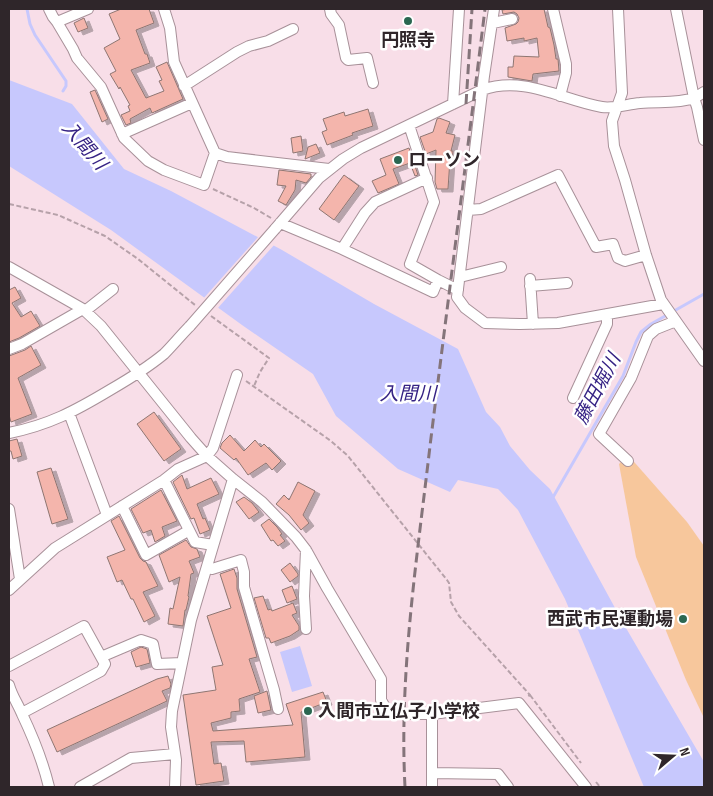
<svg xmlns="http://www.w3.org/2000/svg" width="713" height="796" font-family="'Sofia Sans Condensed','Noto Sans JP',sans-serif">
<style>
.green{fill:#f7c79c}
.water{fill:#c7c8fd}
.pier{fill:#f8dee8}
.lines{fill:none;stroke-linecap:round;stroke-linejoin:round}
.stream{stroke:#c7c8fd;stroke-width:3}
.building{fill:#f4b5ac;stroke:#8e7672;filter:url(#shadow)}
.minor-tunnel{stroke:#d0b9c2;stroke-width:10;stroke-dasharray:10 5;stroke-linecap:butt}
.minor-casing{stroke:#a89199;stroke-width:12}
.path{stroke:#b6a1a9;stroke-width:2;stroke-dasharray:5 2.5;stroke-linecap:butt}
.minor{stroke:#fff;stroke-width:10}
.rail{stroke:#84747a;stroke-width:3;stroke-dasharray:10 5;stroke-linecap:butt}
.minor-bridge-casing{stroke:#a89199;stroke-width:12;stroke-linecap:butt}
.minor-bridge{stroke:#fff;stroke-width:10}
.poi-dot{fill:#2b6751;stroke:#fff;stroke-width:2}
.labels{text-anchor:middle;dominant-baseline:central;stroke-width:5;stroke-linejoin:round;paint-order:stroke}
.poi-label{font-size:18px;font-weight:bold;fill:#2f262a;stroke:#fff;text-anchor:start}
.water-label{font-size:19px;font-style:italic;fill:#352284;stroke:#fff}
</style>
<defs>
<filter id="shadow"><feDropShadow dx="5" dy="3" stdDeviation="0" flood-color="#0004"/></filter>
</defs>
<rect width="100%" height="100%" fill="#f8dee8"/>
<path class="green" d="M628,455L687,522L704,546V718L686,680L636,557L619,464Z"/>
<path class="water" d="M9,80L72,104L124,169L171,191L282,250L374,304L458,349L486,412L500,427L510,446L530,470L550,489L626,628L704,762V787H644L565,599L518,510L498,489L458,480L450,492L398,469L336,416L313,374L242,325L111,230L9,166Z
M300,646L312,686L292,692L280,652Z"/>
<path class="pier" d="M259,236L275,244L217,309L203,299Z"/>
<g class="lines">
<path class="stream" d="M27,9L30,24L35,35L66,81V86L63,91
M552,499L623,376L636,342L641,332L651,324L704,294"/>
</g>
<path class="building" d="M121,9H149L154,23L136,30L145,54H147L150,63L131,70L146,98L164,91L159,81L162,80L156,67L167,62L183,99L152,113L150,108L130,119L131,123L126,125L121,115L130,111L128,106L130,105L120,87L119,89L110,74L116,71L104,48L120,39L109,14Z
M509,9H544L548,27L550,28L554,45L556,59H558L559,71L533,74L532,81L508,77V67H513L514,56L539,57L537,38L524,41V38L507,41L505,28L516,24L518,22L519,18L517,14L514,12L503,14L502,10Z
M84,18L88,28L78,32L74,23Z
M95,90L108,119L102,122L90,92Z
M368,109L373,126L352,133L353,135L327,145L322,132L327,130L323,119L344,112L345,116Z
M439,118L450,122L446,133L455,135L451,151H453L452,160L450,159L448,189H437L435,182L436,150L426,154L420,137L433,132L437,119Z
M301,136L303,151L293,153L291,138Z
M316,144L320,153L305,159L308,147Z
M409,148L418,175L415,176L410,163L393,169L399,184L378,193L372,181L386,175L380,159Z
M279,170L311,174V177L306,183L296,180L295,190L286,205L278,201L286,186L277,185Z
M344,175L359,186L334,220L319,209Z
M15,287L21,298L12,303L21,317L31,311L40,326L19,338L9,342V290Z
M31,346L41,365L18,378L32,414L11,422L9,415V356L25,350Z
M154,412L181,449L164,461L137,424Z
M230,435L244,451L255,440L261,447L264,444L281,461L272,470L266,463L248,475L236,458L234,460L220,448L222,443Z
M17,439L22,456L13,459L11,451H9V441Z
M51,468L68,519L52,524L37,472Z
M182,475L187,489L211,478L219,494L197,504L203,519L205,518L210,530L200,534L194,518L191,519L173,482Z
M298,482L315,491L303,515L309,523L301,530L289,515L276,504L284,495L289,500Z
M161,490L177,521L162,527L165,536L155,542L151,530L143,533L131,509Z
M244,497L252,503L259,512L249,519L236,502Z
M119,516L140,558L143,561L146,562L158,586L143,592L155,616L144,622L133,599H131L122,580L117,582L107,557L125,550L111,521Z
M269,519L277,527L282,534L280,535L285,541L278,546L273,540L271,541L261,525Z
M186,540L191,547L197,549L200,557L189,561L194,573L191,574L188,596L189,597L186,610H185L183,626L168,624L170,608L173,609L180,577L169,582L159,555Z
M290,563L298,574V576L290,582L281,570Z
M234,569L237,578V589L257,657L249,659L260,692L239,699L240,711L231,712V718L211,723L213,731L293,725L286,704L323,692L327,702L301,712L305,757L246,762L244,741L211,742L214,764L221,763L224,781L196,785L183,695L216,690L212,667L223,665L207,616L231,608L220,574Z
M292,586L297,599L287,603L282,590Z
M263,596L268,610L271,609L272,611L293,603L297,613L292,615L299,626V630L290,636L271,643L269,638H266L254,598Z
M141,647L147,649L150,663L136,667L131,652Z
M168,676L171,684L170,688L162,691L167,701L57,752L47,730L157,679Z
M267,691L271,710L258,713L254,696Z"/>
<g class="lines">
<path class="minor-tunnel" d="M393,713L410,714"/>
<defs>
<path id="minor" d="M49,9L53,17L57,22L73,49L77,58L101,87L124,138L148,161L164,170L204,185L215,153
M164,9L170,28L174,62L215,153L227,157L329,169
M330,9L331,14L339,25L346,58L348,60L367,58L373,83
M494,9L484,76L457,297L465,308L485,323L520,324L558,323L663,304
M553,9L566,64V73L560,96
M618,9L622,93L612,121L614,146L625,180L646,255L661,300L704,361
M676,9L694,98L697,107L704,140
M57,22L88,9
M493,23L512,19
M184,86L237,52L249,46L268,41L293,29
M453,104L459,9
M122,134L192,103
M468,210L481,209L558,175L596,247L613,244L618,258L625,261L646,255
M280,223L342,249L433,292L438,280L410,264L434,202L409,125
M275,229L319,178L343,159L361,148L482,90C524,75 562,100 602,107C614,109 628,104 640,103C658,101 677,104 694,98C697,97 701,94 704,92
M342,249L365,213L375,202L427,178
M9,267L83,309L101,326L191,438L207,456L233,479L262,502L296,537L306,550L327,588L381,679V700L385,707L393,713
M460,277L501,267
M530,279L533,324
M438,280L458,290
M530,286L567,283
M85,311L113,289
M9,349L22,344L83,309
M573,398L607,324V314
M69,413L107,515
M9,433C49,425 75,411 110,390C129,379 147,368 164,354C173,345 181,335 190,326
M628,461L599,434L631,378L648,336L656,329L676,321
M164,480L195,542L213,545
M122,506L146,555L188,531
M9,509L20,579
M306,550L304,596L306,629
M207,567L212,569L241,560L244,572V587L274,690L278,709
M9,590L55,548L164,480L178,469L207,456L213,448L237,375
M101,657L141,640L153,644L157,664L182,663
M9,666L84,626L105,664L101,671L22,713
M9,685C12,696 18,704 22,714C33,737 43,762 49,787
M410,714H432L519,703L586,787
M432,714V787
M432,773L498,774L508,787
M80,787L131,758L175,754
M175,787L176,760L171,727L172,711L191,620L233,479"/>
</defs>
<use href="#minor" class="minor-casing"/>
<path class="path" d="M213,189L254,208L271,218
M9,204L58,215L105,236L138,259L195,305
M211,316L269,358L260,372L254,386
M246,381L331,441L348,456L447,580L449,583L451,602L459,616L530,695L528,696
M704,524V527
M530,695L581,763
M596,782L600,787"/>
<use href="#minor" class="minor"/>
<path class="rail" d="M466,104L472,9
M405,787C399,673 417,559 430,446C448,300 467,155 485,9"/>
<defs>
<path id="minor-bridge" d="M190,326L275,229"/>
</defs>
<use href="#minor-bridge" class="minor-bridge-casing"/>
<use href="#minor-bridge" class="minor-bridge"/>
</g>
<g class="poi-dot">
<circle cx="408" cy="21" r="5"/>
<circle cx="398" cy="160" r="5"/>
<circle cx="683" cy="619" r="5"/>
<circle cx="308" cy="711" r="5"/>
</g>
<g class="labels">
<g class="poi-label">
<text x="408" y="40" text-anchor="middle">円照寺</text>
<text x="408" y="160">ローソン</text>
<text x="673" y="619" text-anchor="end">西武市民運動場</text>
<text x="318" y="711">入間市立仏子小学校</text>
</g>
<g class="water-label">
<text transform="translate(84 146) rotate(49)">入間川</text>
<text transform="translate(598 389) rotate(-62)">藤田堀川</text>
<text x="408" y="394">入間川</text>
</g>
</g>
<rect width="713" height="796" fill="none" stroke="#2f262a" stroke-width="20"/>
<g transform="translate(673 756) rotate(71)" stroke="#ffffff" stroke-width="4" paint-order="stroke">
<path d="M0-4L9 19L0 12L-9 19Z" fill="#2f262a"/>
<text y="-8" font-size="14" font-weight="bold" text-anchor="middle" fill="#2f262a">N</text>
</g>
</svg>
